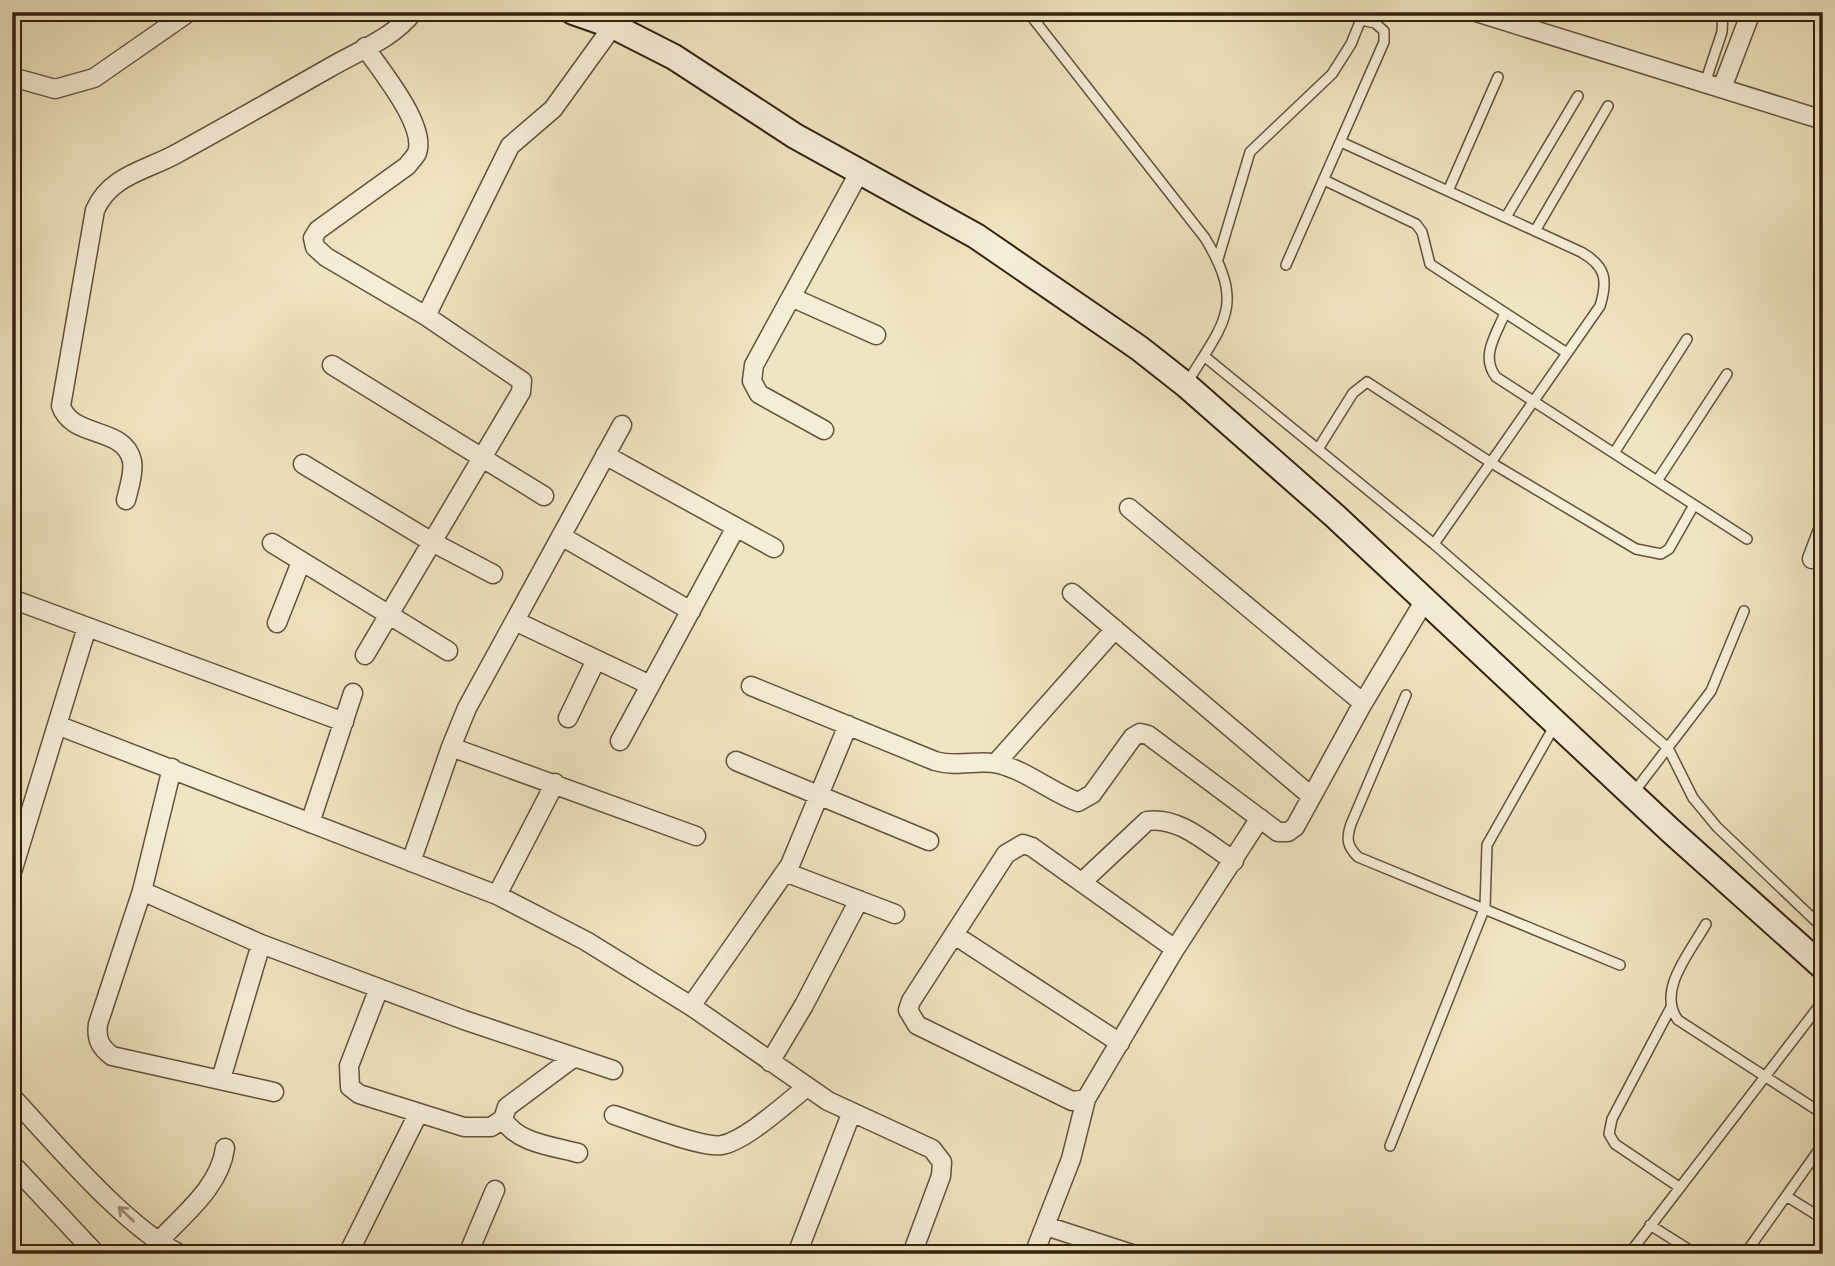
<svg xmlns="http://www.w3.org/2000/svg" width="1835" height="1266" font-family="'IM FELL English',serif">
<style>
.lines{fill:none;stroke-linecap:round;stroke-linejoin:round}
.lane-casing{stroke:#63523c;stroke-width:12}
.street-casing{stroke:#63523c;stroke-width:21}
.secondary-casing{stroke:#34210f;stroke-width:28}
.lane{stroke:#f5eed7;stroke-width:9}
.street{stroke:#f5eed7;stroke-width:18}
.secondary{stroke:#f5eed7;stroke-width:24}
.oneway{stroke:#9e927d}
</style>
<rect width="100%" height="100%" fill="#f0e5c1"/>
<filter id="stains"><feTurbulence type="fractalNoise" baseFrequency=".00286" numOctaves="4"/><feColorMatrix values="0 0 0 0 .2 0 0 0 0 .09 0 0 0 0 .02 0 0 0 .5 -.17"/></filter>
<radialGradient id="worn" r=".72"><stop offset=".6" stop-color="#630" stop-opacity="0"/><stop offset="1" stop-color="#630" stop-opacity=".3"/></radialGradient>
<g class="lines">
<defs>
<path id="lane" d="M1028,12L1205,238C1246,306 1224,322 1187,383
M1705,83L1722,32L1723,12
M1341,142L1581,252C1606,266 1608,280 1600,306L1434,544
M1324,180L1416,224L1422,232L1430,264L1567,353
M1448,191L1498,77
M1506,217L1578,96
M1535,231L1608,106
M1218,259L1250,152L1332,74L1351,44L1364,12
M1286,265L1384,42V31L1375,23L1361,20
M1505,313C1496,335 1480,356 1496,377L1747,539
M1204,356L1434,544L1668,748L1693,798L1717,827L1823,928
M1318,449L1353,393L1367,382L1490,462L1636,549L1661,554L1669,549L1694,505
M1614,453L1687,339
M1657,481L1727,374
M1406,695L1351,824C1346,839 1347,846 1358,857L1620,965
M1634,792L1711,691L1744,611
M1706,924C1691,951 1656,991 1678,1020L1823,1114
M1670,1009L1612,1119L1609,1134L1615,1144L1679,1187
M1390,1146L1485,907L1487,845L1555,725
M1786,1196L1823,1219
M1650,1225L1696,1254
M1629,1254L1823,1001
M1745,1254L1823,1144"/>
<path id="street" d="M1476,12L1823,120
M365,47C380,70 427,125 417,153C415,157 410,162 407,166L318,230L313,238L315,247L326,257L426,316L522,381L521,392L365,655
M12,77L55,89L94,78L189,12
M1722,88L1751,12
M791,297L876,335
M426,316L510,146L553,109L613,26
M332,365L544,496
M824,430L759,394L752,381L754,365L860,171
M605,455L774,548
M303,464L432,542L493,574
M126,500C129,488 134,472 132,461C125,426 72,439 61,406L95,210C111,175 145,171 176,154C227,126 278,97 329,68C356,52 394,38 413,12
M1129,508L1363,703
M561,536L691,611
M272,543L448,651
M1812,559L1823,530
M1072,593L1311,796
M12,599L344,722
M515,621L650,685
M277,623L301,562
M751,686L935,761C959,768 978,759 999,764C1027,771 1051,792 1078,802L1092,794L1133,737L1140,733L1148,735L1278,832H1288L1295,827L1363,703L1425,600
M568,718L596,660
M57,725L497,895L586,941L691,1006L828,1101L932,1149L942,1162L941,1176L912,1254
M620,741L736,527
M451,747L696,836
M736,761L929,841
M996,763L1115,629
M172,768L142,891L261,944L221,1079
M310,823L353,693
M1023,844L1032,847L1175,949L1086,1099L1072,1101L917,1025L908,1010L911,1001L1006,854Z
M411,862L451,747L467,708L622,425
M12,872L87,627
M785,872L895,914
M1082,882L1147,821C1179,816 1208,844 1234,861
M142,891L98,1024C96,1039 100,1047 112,1056L274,1092
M497,895L555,783
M956,936L1120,1043
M261,944L464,1020L613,1070
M1175,949L1260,818
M379,988L349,1066L350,1087L359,1094L464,1127H491L503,1119
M691,1006L790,865L848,725
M573,1058L507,1107L503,1119C517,1143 552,1146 578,1153
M770,1062L804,1005L859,900
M12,1097C56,1144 125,1227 180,1254
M614,1115C636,1122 703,1149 722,1145C747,1140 786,1103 807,1087
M12,1164L96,1254
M1046,1226L1132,1254
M151,1254L157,1243C183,1215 220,1187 225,1148
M348,1254L418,1114
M468,1254L495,1190
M797,1254L851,1114
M1034,1254L1071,1159L1086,1099"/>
<path id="secondary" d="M573,12L613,26L674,57L795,136L976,236L1139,348L1186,385L1335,516L1671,831L1823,967"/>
</defs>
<use href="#lane" class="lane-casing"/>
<use href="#street" class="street-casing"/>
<use href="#secondary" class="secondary-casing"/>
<use href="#lane" class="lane"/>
<use href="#street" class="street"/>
<use href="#secondary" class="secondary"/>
</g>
<defs><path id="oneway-shaft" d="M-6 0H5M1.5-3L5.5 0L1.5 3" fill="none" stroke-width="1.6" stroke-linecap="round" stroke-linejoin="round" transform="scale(1.75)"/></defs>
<use class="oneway" href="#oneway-shaft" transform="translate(126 1214) rotate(-136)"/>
<rect width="1835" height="1266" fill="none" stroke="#f0e5c1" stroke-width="42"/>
<rect x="14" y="14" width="1807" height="1238" fill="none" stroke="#34210f" stroke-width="3.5"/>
<rect x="21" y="21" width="1793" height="1224" fill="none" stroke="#34210f" stroke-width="2"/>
<rect width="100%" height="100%" filter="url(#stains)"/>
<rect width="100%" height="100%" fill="url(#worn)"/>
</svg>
